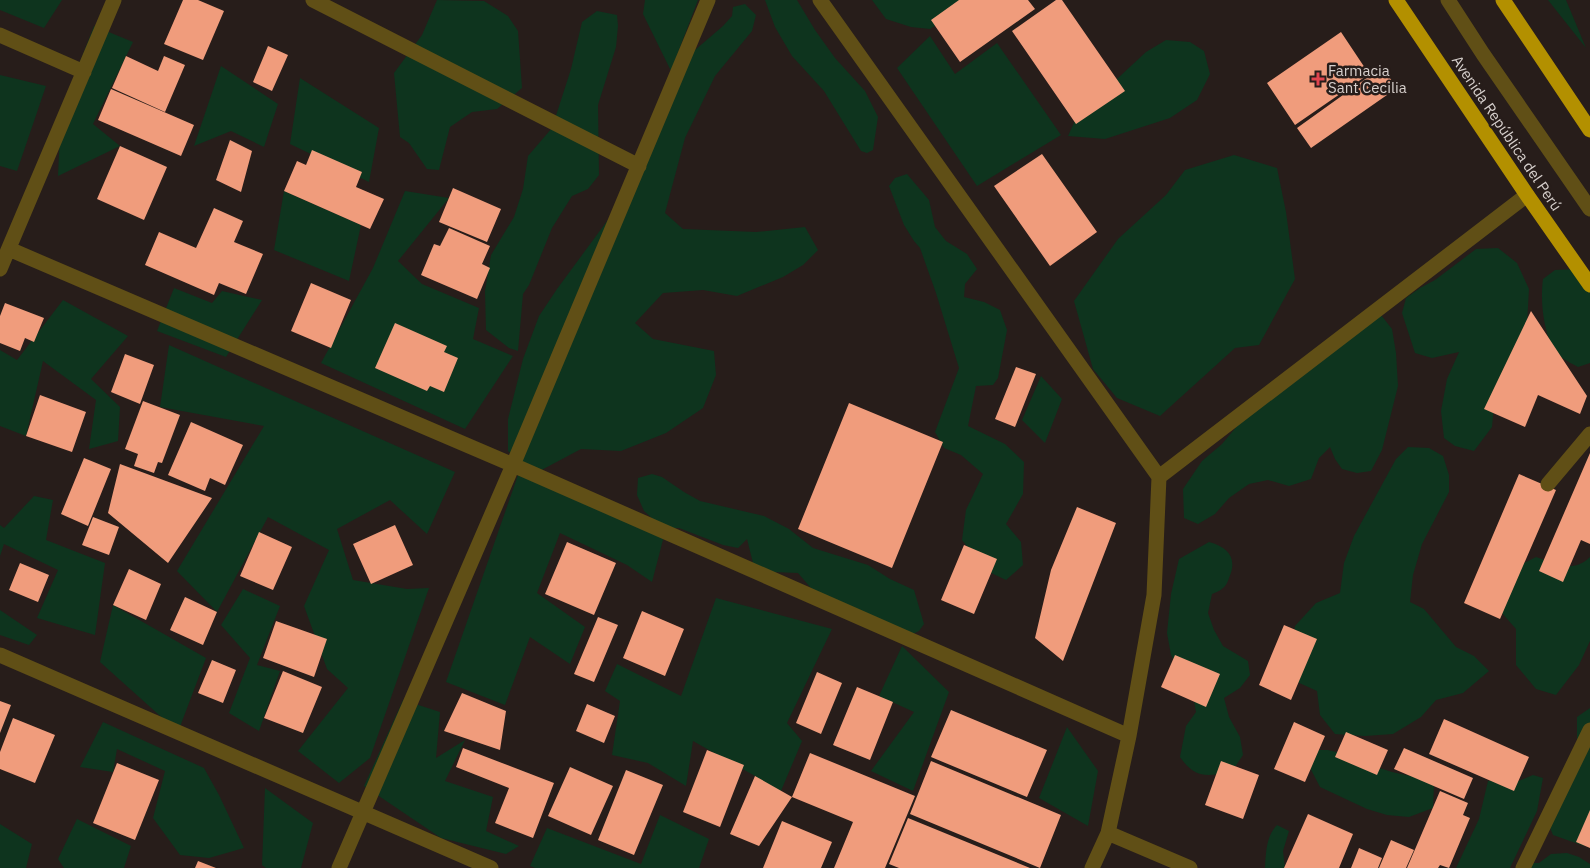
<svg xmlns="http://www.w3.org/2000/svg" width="1590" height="868" font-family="'IBM Plex Sans',sans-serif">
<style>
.green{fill:#0e341e}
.building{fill:#f09c7c}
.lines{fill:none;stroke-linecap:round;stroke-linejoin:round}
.minor{stroke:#604f16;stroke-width:15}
.highway{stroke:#b39000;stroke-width:15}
.health-dot{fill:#e0444e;stroke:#271d1a;stroke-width:2}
.labels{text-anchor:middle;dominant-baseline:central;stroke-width:5;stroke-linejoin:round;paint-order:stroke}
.poi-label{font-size:15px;fill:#d7d0cd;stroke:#271d1a;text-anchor:start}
.street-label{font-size:15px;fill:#d7d0cd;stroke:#271d1a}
</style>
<rect width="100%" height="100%" fill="#271d1a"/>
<path class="green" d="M0,0H62L44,28L0,10Z
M437,0L484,1L508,16L518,31L522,88L497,109L472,112L450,127L439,170L427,169L409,143L400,137L394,73L422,35Z
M645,0H698L671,71L643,14Z
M765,0H797L815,30L835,58L865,91L878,117L873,150L867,153L861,151L824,91L792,56L775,27Z
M872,0H989L955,13L930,29L911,27L886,19Z
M1548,0H1566L1586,48Z
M745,4L756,15L752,31L715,76L685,138L665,213L683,229L756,232L805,227L818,250L803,265L783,277L737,296L703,290L663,293L635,323L653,339L714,351L716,375L703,408L666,433L621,451L581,449L534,474L508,451V419L523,359L539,316L557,289L624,198L688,56L723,26L732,16L733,7Z
M597,11L617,15L618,26L616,47L598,105L599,175L588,189L572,196L552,228L529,285L523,294L518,351L509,348L486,330L485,291L491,255L514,217L523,189L528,156L552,128L571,69L582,22Z
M94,26L133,42L93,124L120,146L58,176L61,110Z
M930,36L955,74L997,43L1061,135L977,186L897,68Z
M1166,40L1190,42L1204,51L1210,74L1197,100L1170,118L1105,139L1068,136L1082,105L1104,91L1146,52Z
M221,66L278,104L264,147L231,131L194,146Z
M0,75L46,86L17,171L0,166Z
M300,78L379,128L369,182L290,144Z
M1234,155L1277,168L1286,212L1295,279L1259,345L1235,348L1160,416L1117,398L1093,369L1074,301L1118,239L1166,195L1185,170Z
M907,174L929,200L935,227L946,241L967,254L977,269L965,284L964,297L984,302L1000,310L1007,330L998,378L993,385L976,386L968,426L1005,444L1024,462L1023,494L1006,524L1021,542L1023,565L1006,580L987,571L962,540L966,510L983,474L961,455L944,448L935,432L959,368L936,293L920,248L914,241L904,225L889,186L895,178Z
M284,191L361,225L349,281L274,250Z
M405,191L449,198L398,261L422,284L479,308L473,339L513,356L465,429L321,363L373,268Z
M1498,248L1517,263L1529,289L1527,324L1494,406L1492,427L1474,451L1455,446L1444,438L1441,411L1447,379L1459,352L1432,358L1415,353L1402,313L1406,298L1420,288L1435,280L1476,249Z
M1577,269L1590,285V363L1578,367C1573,364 1566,361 1561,357C1543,341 1540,301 1543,279L1555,270Z
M174,288L212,303L222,291L262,300L226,357L157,331Z
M63,300L128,336L91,379L120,407L118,441L89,449L96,400L43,361L26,436L0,426V350L17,360Z
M1381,315L1392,329L1396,353L1398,386L1382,450L1371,471L1357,473L1342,469L1335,459L1330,447L1319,458L1311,479L1289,486L1268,480L1249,484L1229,498L1215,514L1198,524L1184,518L1183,489L1202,461L1222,444L1243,419Z
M169,345L455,472L427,534L390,500L337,529L353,580L407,589L429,588L370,758L339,783L298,751L348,688L327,669L304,606L329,550L268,517L217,612L177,571L264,426L160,407Z
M1041,376L1062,399L1045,443L1022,420Z
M1408,447L1429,448L1443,456L1449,475V492L1422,544L1413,575L1410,602L1424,609L1456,647L1474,656L1489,671L1463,693L1436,700L1421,717L1393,734L1365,736L1335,734L1320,715L1317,691L1295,681L1291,660L1295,626L1316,603L1340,593L1344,563L1354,536L1396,459Z
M652,474L662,477L684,492L700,501L764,516L789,529L813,548L868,565L890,579L914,590L924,624L919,631L898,641L816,594L798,573L773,572L754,567L747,539L738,548L723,545L679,528H663L644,511L637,495L638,478Z
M518,475L664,536L652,582L627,565L560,533L537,593L585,627L570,664L530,637L505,705L446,682Z
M34,496L53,500L46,540L105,563L95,635L37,618L58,570L4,544L0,556V525L4,528Z
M1209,542C1228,547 1238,558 1229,578C1228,581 1226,586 1223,588C1220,591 1216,592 1212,594L1208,613L1214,630L1223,646L1248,661L1250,675L1240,688L1224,698L1229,717L1240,737L1243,755L1231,773C1206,775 1196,780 1180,757L1186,726L1196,712L1192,690L1171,655L1167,633L1171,594L1179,559Z
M1536,557C1556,564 1572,574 1590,557V641L1579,665L1556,695L1536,689L1516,665V629L1494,604L1512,569Z
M243,589L280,606L257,665L280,671L259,731L229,713L250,658L221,625Z
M716,598L832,629L787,723L802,741L778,798L755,776L693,741L686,786L648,763L612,755L620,701L605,691L617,664L681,696Z
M113,605L206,658L178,732L100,662Z
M0,610L37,635L29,645L0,635Z
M902,646L949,692L913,791L871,771L914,712L879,696Z
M403,700L440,712L436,758L465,740L445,781L493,797L486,831L519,846L506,854L441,838L364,786Z
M1590,708V837L1584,846L1553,835L1544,813L1577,747V717Z
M103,722L204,768L219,795L244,848L209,858L180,855L153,818L165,771L117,749L113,772L80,767Z
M1067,727L1098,771L1088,826L1039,798Z
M1313,750H1328L1340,753L1354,760L1392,772L1415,777L1434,784L1433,808L1409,817L1387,815L1367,809L1320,787L1308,764Z
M1533,775L1543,778L1537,811L1510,868H1456L1479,819L1488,781L1502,778L1516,782Z
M265,788L313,823L301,868H266L262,865Z
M660,815L709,839L699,868H535L530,866L547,828L641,864Z
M77,819L131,846L124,868H64L58,859Z
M0,824L32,844L26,868H0Z
M1277,825L1289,831L1283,851L1285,868H1265C1266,852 1266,837 1277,825Z
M1567,853L1579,857L1590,864V868H1524L1534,863H1539L1551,854Z"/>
<path class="building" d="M183,0H198L224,11L203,60L164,44Z
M959,0H1028L1035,9L960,62L931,20Z
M1056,0H1062L1125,91L1076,124L1012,31Z
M1341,32L1369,74L1295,125L1267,83Z
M268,46L288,55L272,91L253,82Z
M126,56L158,71L164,56L185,65L165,112L112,88Z
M1382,67L1397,88L1311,148L1297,128Z
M111,89L194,125L181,156L98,120Z
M230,140L252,151L241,192L216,180Z
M120,146L167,167L144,220L97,199Z
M312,150L362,172L356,187L384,199L370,229L284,191L297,161L306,165Z
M1042,154L1097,232L1050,266L994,186Z
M453,188L501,209L487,242L439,222Z
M214,208L243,221L234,242L263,254L246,294L219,283L214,295L145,265L159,232L196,248Z
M449,228L490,246L482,264L490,268L477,299L421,275L434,244L440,246Z
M311,283L351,300L331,348L291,331Z
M5,303L44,318L34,342L25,338L20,351L0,343V316Z
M1531,311L1587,396L1580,414L1538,395L1525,427L1484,409Z
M395,323L447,346L444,352L458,358L444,392L430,386L427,391L375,368Z
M125,354L154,365L140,404L111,392Z
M1016,367L1036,374L1015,427L995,419Z
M40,395L86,412L72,452L26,436Z
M143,401L180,415L162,463L158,462L154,473L134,466L138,454L125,449Z
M849,403L943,442L892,568L798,529Z
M191,422L243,445L225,485L210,478L205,491L168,475Z
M1590,453V544L1581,540L1563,582L1539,571Z
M84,458L111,469L88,526L61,514Z
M120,464L212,498L168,563L108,513Z
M1519,474L1556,490L1500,619L1464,603Z
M1077,507L1116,523L1063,661L1035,638L1051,570Z
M93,517L119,527L109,555L82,545Z
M395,525L413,565L371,584L353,544Z
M259,532L292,547L273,590L240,576Z
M567,542L616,563L594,615L545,594Z
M964,545L997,559L974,614L941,600Z
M20,563L49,575L38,602L9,590Z
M129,569L161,584L146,620L113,605Z
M185,597L217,612L203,645L170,630Z
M642,611L684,629L665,676L623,658Z
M598,617L618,625L594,682L574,674Z
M276,621L327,639L314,677L263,658Z
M1284,625L1317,639L1291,700L1259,685Z
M1175,655L1220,674L1206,707L1161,687Z
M212,660L236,670L223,703L198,693Z
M283,671L322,687L303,733L264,718Z
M817,672L842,683L821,734L796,723Z
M857,687L893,702L870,760L833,745Z
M462,693L506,711L500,750L444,731Z
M0,701L11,705L0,733Z
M587,704L615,716L604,743L576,731Z
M951,710L1047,750L1027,797L931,757Z
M13,718L55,735L35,783L0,769V752Z
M1444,719L1529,757L1514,791L1429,754Z
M1294,722L1325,736L1305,782L1274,769Z
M1346,732L1388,750L1377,775L1335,757Z
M463,748L554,783L533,838L495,823L509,788L456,767Z
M1404,748L1473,778L1464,799L1394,769Z
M707,750L744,765L720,827L683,812Z
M810,753L915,796L885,868H834L853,822L792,797L759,846L730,834L755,776L792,797Z
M931,761L1061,815L1040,868L910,814Z
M1221,761L1259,775L1243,819L1205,805Z
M117,763L159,780L135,840L93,823Z
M570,767L613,786L591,835L548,816Z
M626,770L663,785L634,855L598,840Z
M1440,791L1468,803L1463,815L1470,818L1449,868L1440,865L1438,868H1407Z
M1590,810V848L1576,842Z
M1308,814L1353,834L1339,868H1284Z
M908,818L1030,868H899L889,864Z
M782,821L832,842L821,868H763Z
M1391,840L1414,850L1406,868H1379Z
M1359,848L1382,858L1378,868H1351Z
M198,861L216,868H195Z"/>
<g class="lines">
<path class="minor" d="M313,0L639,166
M820,0L1159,477L1154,595L1129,736L1108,833L1092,868
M1448,0L1483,54L1590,209
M0,35L84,72
M9,249L513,465L1129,736
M0,269L114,0
M1159,477L1527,195
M1548,484L1590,434
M0,655L491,868
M1108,833L1190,868
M339,868L513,465L708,0
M1523,868L1590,730"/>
<path class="highway" d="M1396,0L1527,195L1590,285
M1503,0L1590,130"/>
</g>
<path class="health-dot" d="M1315.5 71.5h5v5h5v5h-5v5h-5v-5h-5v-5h5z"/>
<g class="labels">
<g class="poi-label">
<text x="1328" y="70">Farmacia<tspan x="1328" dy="17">Sant Cecilia</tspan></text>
</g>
<g class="street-label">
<text transform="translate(1507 133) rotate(56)">Avenida República del Perú</text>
</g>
</g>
</svg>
